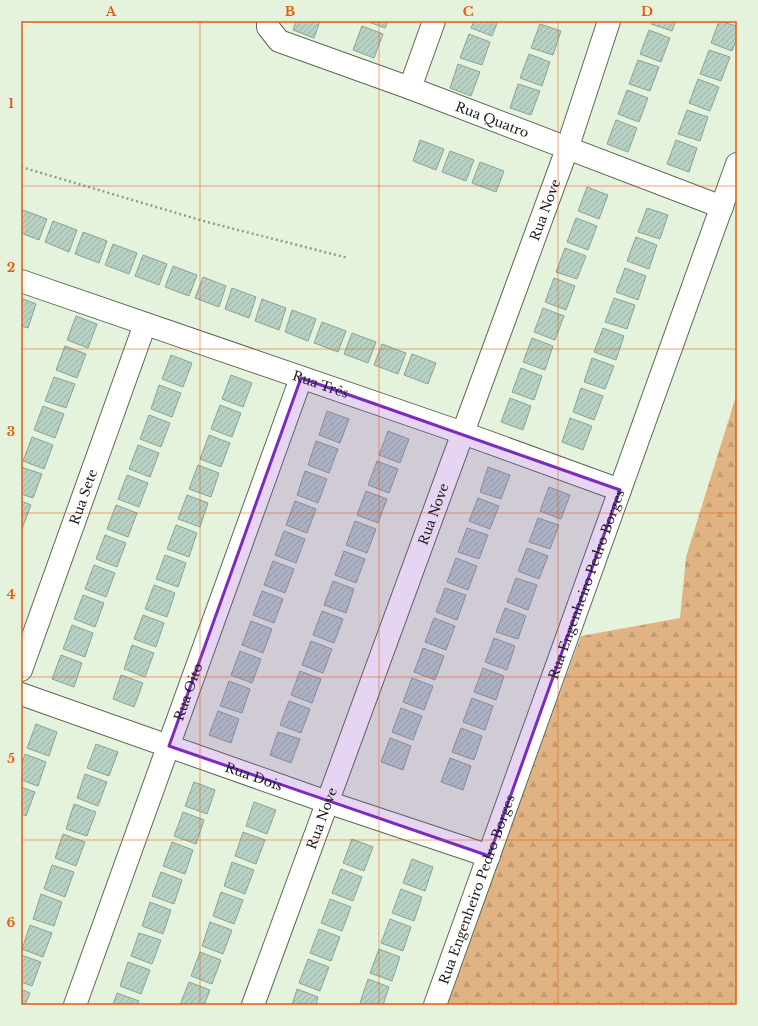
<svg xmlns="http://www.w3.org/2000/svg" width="758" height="1026" font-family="'Libre Baskerville',serif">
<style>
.forest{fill:url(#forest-firs)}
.building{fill:url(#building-hatch);stroke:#8aa397}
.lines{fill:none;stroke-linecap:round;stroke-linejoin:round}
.street-casing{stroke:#5d6855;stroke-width:24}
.path{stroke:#919b8a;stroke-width:2.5;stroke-dasharray:2 3;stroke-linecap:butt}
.street{stroke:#fff;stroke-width:22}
.marked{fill:#7b2cbf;fill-opacity:0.2;stroke:#7b2cbf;stroke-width:3;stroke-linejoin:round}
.grid{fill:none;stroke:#e8590c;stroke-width:1;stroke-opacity:0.55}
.labels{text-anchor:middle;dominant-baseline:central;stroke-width:3.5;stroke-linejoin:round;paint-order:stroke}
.street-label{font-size:13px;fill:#1b2018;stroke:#e6f3dc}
.neatline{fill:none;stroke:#e8590c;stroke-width:1.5}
.grid-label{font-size:13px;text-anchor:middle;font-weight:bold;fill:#e8590c}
</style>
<defs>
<pattern id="forest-firs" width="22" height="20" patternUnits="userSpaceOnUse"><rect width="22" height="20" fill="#e1b382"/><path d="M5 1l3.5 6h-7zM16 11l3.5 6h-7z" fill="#c09a70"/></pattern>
<pattern id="building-hatch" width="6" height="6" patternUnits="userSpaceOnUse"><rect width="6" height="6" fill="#b7d1c4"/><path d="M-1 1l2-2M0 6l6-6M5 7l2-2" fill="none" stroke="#9db3a8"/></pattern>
</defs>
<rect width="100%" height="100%" fill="#e6f3dc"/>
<path class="forest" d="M737,393V1005H445L581,636L680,618L686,557Z"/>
<path class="building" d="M296,21H320L314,38L293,30Z
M366,21H388L385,28Z
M474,21H498L492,36L471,28Z
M652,21H676L672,31L651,24Z
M719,21L737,26V38L732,51L711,43Z
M540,24L561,31L553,55L531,48Z
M362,26L383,34L374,58L353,50Z
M649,30L670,38L661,62L640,54Z
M469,34L490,42L482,65L460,58Z
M709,50L730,57L721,81L700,74Z
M529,54L550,62L542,86L520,78Z
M638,60L659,67L650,91L629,84Z
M458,64L480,72L471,96L450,88Z
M698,79L719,87L710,111L689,103Z
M518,84L540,91L531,115L510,108Z
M627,90L648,98L639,122L618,114Z
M687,110L708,117L700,141L678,134Z
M616,120L637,128L628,152L607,144Z
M420,140L444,149L436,170L413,161Z
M676,140L697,148L689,172L667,164Z
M450,151L474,160L466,181L442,172Z
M480,162L504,171L496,192L472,183Z
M587,187L608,195L599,219L578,211Z
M647,208L668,215L660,239L638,232Z
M23,210L47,219L39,240L21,233V216Z
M576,218L597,226L588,250L567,242Z
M53,221L77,230L69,252L45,242Z
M83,232L107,241L99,263L75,254Z
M636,237L657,245L649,269L627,261Z
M113,244L137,253L129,274L105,265Z
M565,248L586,256L577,279L556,272Z
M143,255L167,264L159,285L135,276Z
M173,266L197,275L189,296L165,287Z
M625,268L646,276L638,300L616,292Z
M203,277L226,286L219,307L195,298Z
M554,278L575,286L566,310L545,302Z
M232,288L256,297L249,318L225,309Z
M21,298L36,304L28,328L21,326Z
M614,298L635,305L627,329L605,322Z
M262,299L286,308L279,330L255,321Z
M543,308L564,316L555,340L534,332Z
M292,310L316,319L308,341L285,332Z
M76,316L97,324L88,348L67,340Z
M322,322L346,331L338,352L314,343Z
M603,328L624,336L616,360L594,352Z
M352,333L376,342L368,363L344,354Z
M532,338L553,346L545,370L523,362Z
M382,344L406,353L398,374L374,365Z
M65,346L86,354L77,378L56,370Z
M412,354L436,363L428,384L404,375Z
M171,355L192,363L183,387L162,379Z
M592,358L614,366L605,389L584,382Z
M521,368L542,376L534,400L512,392Z
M231,375L252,383L243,407L222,399Z
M54,377L75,384L66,408L45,401Z
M159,385L181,393L172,417L151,409Z
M581,388L603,396L594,420L573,412Z
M510,398L531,406L523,430L501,422Z
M220,405L241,413L232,437L211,429Z
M43,406L64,414L55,438L34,430Z
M327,411L349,419L340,443L319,435Z
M149,415L170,423L161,447L140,439Z
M570,418L592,426L583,450L562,442Z
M388,431L409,439L400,463L379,455Z
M209,435L230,443L221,467L200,459Z
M32,437L53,445L44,469L23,461Z
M316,441L338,449L329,473L308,465Z
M138,445L159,453L150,477L129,469Z
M377,461L398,469L389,493L368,485Z
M198,465L219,473L211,497L189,489Z
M21,467L42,474L33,498L21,494Z
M488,467L510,475L501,499L480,492Z
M305,471L327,479L318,503L297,495Z
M127,475L148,483L139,507L118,499Z
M549,487L570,495L561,519L540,511Z
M366,491L387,499L378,523L357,515Z
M187,495L208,503L200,527L178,519Z
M478,498L499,506L490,529L469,521Z
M21,501L31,505L22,529L21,528Z
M295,501L316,509L307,533L286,525Z
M116,505L137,513L128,537L107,529Z
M538,518L559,525L550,549L529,542Z
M355,521L376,529L367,553L346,545Z
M176,525L197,533L189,557L167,549Z
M467,528L488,535L479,559L458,552Z
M284,531L305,539L296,563L275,555Z
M105,535L126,543L117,567L96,559Z
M527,548L548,556L539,579L518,571Z
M344,551L365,559L356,583L335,575Z
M165,555L186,563L178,587L156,579Z
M456,558L477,566L468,590L447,582Z
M273,561L294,569L285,593L264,585Z
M94,565L115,573L106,597L85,589Z
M516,578L537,585L528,610L507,602Z
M333,581L354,589L346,613L324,605Z
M154,585L175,593L167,617L145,609Z
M445,588L466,595L457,620L436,612Z
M262,591L283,599L274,623L253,615Z
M83,595L104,603L95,627L74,619Z
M505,608L526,616L518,639L496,632Z
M322,611L343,619L334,643L313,635Z
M143,615L164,623L156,647L134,639Z
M434,618L455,626L446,650L425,642Z
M251,621L272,629L263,653L242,645Z
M72,625L93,633L85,657L63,649Z
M494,638L515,646L507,670L485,662Z
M311,641L332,649L323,673L302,665Z
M132,645L154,653L145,677L124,669Z
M423,648L444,656L435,680L414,672Z
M240,651L261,659L252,683L231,675Z
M61,655L82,663L74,687L52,679Z
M483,668L504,676L496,700L474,692Z
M300,671L321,679L312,703L291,695Z
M121,675L143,683L134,707L113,699Z
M412,678L433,686L424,710L403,702Z
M229,681L250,689L242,713L220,706Z
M472,698L493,706L485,730L463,722Z
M289,701L310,709L301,733L280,725Z
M401,708L422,716L413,740L392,732Z
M218,711L239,719L231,743L209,735Z
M36,724L57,732L49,756L27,748Z
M461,728L482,736L474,760L452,752Z
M278,732L300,739L291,763L270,755Z
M390,738L411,746L403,770L381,762Z
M96,744L118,752L109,776L87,768Z
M25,754L46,762L38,786L21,780V766Z
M450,758L471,766L463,790L441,782Z
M85,774L107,782L98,806L77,798Z
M194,782L215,790L207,814L185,806Z
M21,787L35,792L26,816L21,814Z
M254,802L276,810L267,834L246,826Z
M74,804L96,812L87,836L66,829Z
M183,812L204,820L196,844L174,836Z
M243,832L265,840L256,864L235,856Z
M63,834L85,842L76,866L55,858Z
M352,839L373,847L364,871L343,863Z
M172,842L193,850L185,874L163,866Z
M412,859L433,867L425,891L403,883Z
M232,862L254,870L245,894L224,886Z
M52,865L74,872L65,897L44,889Z
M341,869L362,877L353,901L332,893Z
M161,872L182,880L174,904L152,896Z
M401,889L422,897L414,921L392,913Z
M221,892L243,900L234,924L213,916Z
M41,894L62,902L54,926L33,919Z
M330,899L351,907L342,931L321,923Z
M150,902L171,910L163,934L142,926Z
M390,919L411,927L403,951L381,943Z
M210,922L232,930L223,954L202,946Z
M30,925L52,933L43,957L22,949Z
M319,929L340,937L331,961L310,953Z
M139,933L161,940L152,964L131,956Z
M379,949L400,957L392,981L370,973Z
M200,952L221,960L212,984L191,976Z
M21,955L41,962L32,986L21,982Z
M308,959L329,967L320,991L299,983Z
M128,962L150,970L141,994L120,986Z
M368,979L389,987L383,1005H365L360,1003Z
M189,982L210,990L204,1005H180Z
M21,989L30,993L25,1005H21Z
M297,989L318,997L316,1005H292Z
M117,993L139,1001L137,1005H113Z"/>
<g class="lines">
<defs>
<g id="street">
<path id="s1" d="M268,21V27L279,41L410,88L722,207"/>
<path d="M410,88L434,21"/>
<path id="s2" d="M21,281L463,433L620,490"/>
<path id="s3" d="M21,670L145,324"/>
<path id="s4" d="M21,694L327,802L489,856"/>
<path id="s5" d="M75,1005L301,378"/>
<path id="s6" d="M253,1005L567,149L609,21"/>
<path id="s7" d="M435,1005L737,164"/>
</g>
</defs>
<use href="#street" class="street-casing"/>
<path class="path" d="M21,167L207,222L348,258"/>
<use href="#street" class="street"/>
</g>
<path class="marked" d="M301,378L620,490L489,856L169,746Z"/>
<path class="grid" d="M200,21V1005M379,21V1005M558,21V1005M21,186H737M21,349H737M21,513H737M21,677H737M21,840H737"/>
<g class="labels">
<g class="street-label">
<text stroke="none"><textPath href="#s1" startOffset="251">Rua Quatro</textPath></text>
<text stroke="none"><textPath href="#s6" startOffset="847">Rua Nove</textPath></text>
<text stroke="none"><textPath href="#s2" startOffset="317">Rua Três</textPath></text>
<text stroke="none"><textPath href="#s3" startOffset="184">Rua Sete</textPath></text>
<text stroke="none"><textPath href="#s6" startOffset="523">Rua Nove</textPath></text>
<text stroke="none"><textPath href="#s7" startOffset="447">Rua Engenheiro Pedro Borges</textPath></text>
<text stroke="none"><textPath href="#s5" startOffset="333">Rua Oito</textPath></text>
<text stroke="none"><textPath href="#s4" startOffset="247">Rua Dois</textPath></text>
<text stroke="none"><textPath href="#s6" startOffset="199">Rua Nove</textPath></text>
<text stroke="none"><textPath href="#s7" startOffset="123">Rua Engenheiro Pedro Borges</textPath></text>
</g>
</g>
<rect width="758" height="1026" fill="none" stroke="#e6f3dc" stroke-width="44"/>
<rect x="22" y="22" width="714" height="982" class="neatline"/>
<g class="grid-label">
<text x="111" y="16">A</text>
<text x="290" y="16">B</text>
<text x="468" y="16">C</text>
<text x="647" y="16">D</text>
<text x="11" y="108">1</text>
<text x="11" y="272">2</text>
<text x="11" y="436">3</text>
<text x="11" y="599">4</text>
<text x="11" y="763">5</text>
<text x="11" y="927">6</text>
</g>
</svg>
